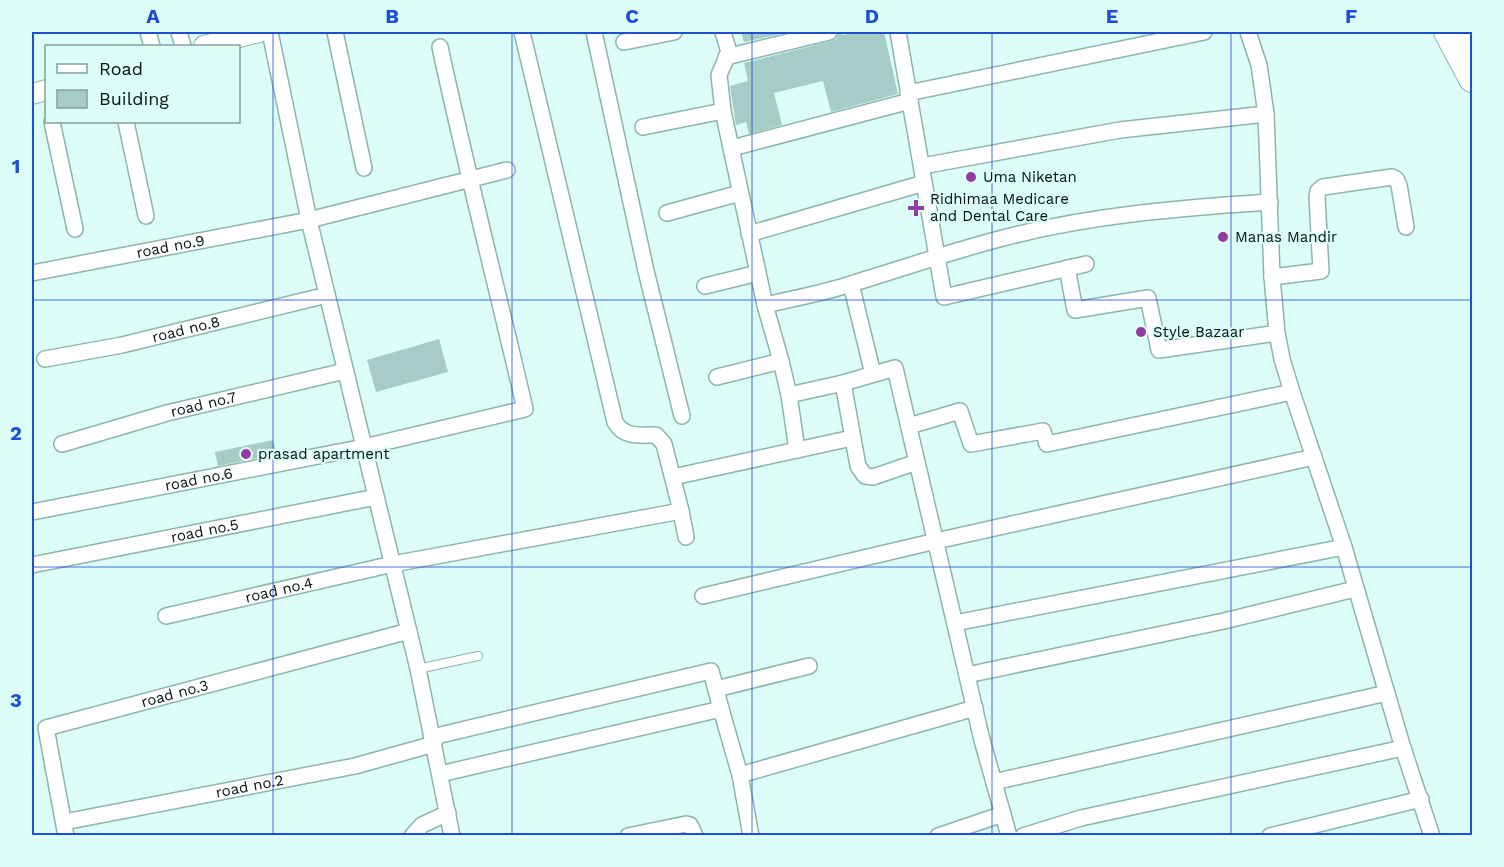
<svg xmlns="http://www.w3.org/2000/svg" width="1504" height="867" font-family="'Work Sans',sans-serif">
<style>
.building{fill:#a5ccc6}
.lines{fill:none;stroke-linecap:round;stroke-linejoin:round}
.service-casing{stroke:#8db4af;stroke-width:10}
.minor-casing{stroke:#8db4af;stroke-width:18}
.tertiary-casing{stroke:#8db4af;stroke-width:22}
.trunk-casing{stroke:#8db4af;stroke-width:28}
.service{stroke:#fff;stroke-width:8}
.minor{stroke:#fff;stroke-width:15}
.tertiary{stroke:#fff;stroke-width:20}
.trunk{stroke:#fff;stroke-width:26}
.grid{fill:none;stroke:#1d4ed8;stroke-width:1.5;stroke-opacity:0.55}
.poi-dot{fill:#943aa5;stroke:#ddfef8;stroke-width:2}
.labels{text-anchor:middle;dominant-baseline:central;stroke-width:4.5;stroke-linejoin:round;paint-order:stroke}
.poi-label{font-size:15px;fill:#041210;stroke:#ddfef8;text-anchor:start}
.street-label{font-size:15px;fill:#041210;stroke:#ddfef8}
.neatline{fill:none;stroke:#1d4ed8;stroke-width:2}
.grid-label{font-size:20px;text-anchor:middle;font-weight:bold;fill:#1d4ed8}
</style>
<rect width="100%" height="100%" fill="#ddfef8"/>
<path class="building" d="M741,32H790L744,42Z
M839,32H841L842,35L857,32H884L898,94L831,112L823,81L774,93L782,125L749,134L746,122L736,125L730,86L748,81L744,63L831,41L836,39Z
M439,339L448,372L376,392L367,360Z
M273,440L277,454L218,466L215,452Z"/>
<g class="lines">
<defs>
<path id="service" d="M418,669L478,656"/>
<g id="minor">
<path d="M148,32L152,46"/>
<path d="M179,32L183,46"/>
<path d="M270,32L309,220L418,669L452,836"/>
<path d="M335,32L364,168"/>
<path d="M522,32L615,422C624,438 640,435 656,435L664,444L681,511"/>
<path d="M594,32L646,271L682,416"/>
<path d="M898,32L944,297L1086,264"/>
<path d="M1248,32L1259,65L1266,114L1272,277L1277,333L1282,359L1292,392L1344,547L1403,748L1432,836"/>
<path d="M624,42L674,32"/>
<path d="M726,57L829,32"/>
<path d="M908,93L1204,32"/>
<path d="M52,122L75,229"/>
<path d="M126,122L146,216"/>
<path d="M643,127L723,111"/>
<path d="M732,148L910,101"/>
<path d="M922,166L1120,130L1266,114"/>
<path d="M667,213L740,193"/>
<path d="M749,234L924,183"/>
<path d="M1067,268L1075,310L1148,298L1159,350L1277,333"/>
<path id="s1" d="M32,273L309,220L507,170"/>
<path d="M1272,277L1321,271L1317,197L1318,191L1323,187L1392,177L1396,179L1399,185L1406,227"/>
<path d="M851,284L873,374"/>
<path d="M705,286L758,273"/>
<path d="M765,305C795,298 825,293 854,283C904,268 952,251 1003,238C1090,215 1180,208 1270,202"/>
<path id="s2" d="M45,359L122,345L327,295"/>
<path d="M781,361L789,395"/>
<path d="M717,377L781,361L765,305L723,111L719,75L729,52L723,32"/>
<path d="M843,383L858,466L865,476L873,477L917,462"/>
<path d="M909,426L960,411L971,444L1043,431L1047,444L1292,392"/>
<path id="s3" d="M62,444L167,413L345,371"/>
<path d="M797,450L852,438"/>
<path d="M673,477L797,450L789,395L843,383L895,368L982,740L1009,836"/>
<path id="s4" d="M32,512L364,447L525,409C497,288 466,168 440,47"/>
<path id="s5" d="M32,565L376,497"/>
<path d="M703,596L936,541L1314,457"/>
<path id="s6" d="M166,616L393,564L681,511L686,537"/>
<path d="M955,623L1344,547"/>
<path d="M967,675L1224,621L1355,589"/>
<path d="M716,689L809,666"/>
<path d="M432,737L711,671L721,709"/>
<path d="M440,774L721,709L740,775"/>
<path d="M994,782L1387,693"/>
<path id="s7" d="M64,822L355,766L434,744"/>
<path id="s8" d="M66,836L46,728L409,631"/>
<path d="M412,836L422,825L448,813"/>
<path d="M628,836L686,824L690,825L695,836"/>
<path d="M751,836L740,775L975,708"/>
<path d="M938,836L1003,814"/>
<path d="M1023,836L1081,818L1403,748"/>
<path d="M1270,836L1421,799"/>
</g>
<path id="tertiary" d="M204,46L259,32
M32,94L46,90"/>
<path id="trunk" d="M1447,32L1472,79
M1469,32L1472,39"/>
</defs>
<use href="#service" class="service-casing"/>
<use href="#minor" class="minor-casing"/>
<use href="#tertiary" class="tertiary-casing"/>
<use href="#trunk" class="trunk-casing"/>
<use href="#service" class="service"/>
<use href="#minor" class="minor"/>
<use href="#tertiary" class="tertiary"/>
<use href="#trunk" class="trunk"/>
</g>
<path class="grid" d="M273,32V836M512,32V836M752,32V836M992,32V836M1231,32V836M32,300H1472M32,567H1472"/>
<g class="poi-dot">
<circle cx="971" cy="177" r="6"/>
<path d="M913 199h6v6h6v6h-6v6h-6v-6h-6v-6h6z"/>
<circle cx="1223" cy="237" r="6"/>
<circle cx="1141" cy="332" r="6"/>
<circle cx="246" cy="454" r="6"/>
</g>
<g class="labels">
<g class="poi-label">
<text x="983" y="177">Uma Niketan</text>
<text x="930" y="199">Ridhimaa Medicare<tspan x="930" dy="17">and Dental Care</tspan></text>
<text x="1235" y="237">Manas Mandir</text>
<text x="1153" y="332">Style Bazaar</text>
<text x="258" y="454">prasad apartment</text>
</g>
<g class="street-label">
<text stroke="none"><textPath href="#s1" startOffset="141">road no.9</textPath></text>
<text stroke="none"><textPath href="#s2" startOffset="144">road no.8</textPath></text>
<text stroke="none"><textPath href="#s3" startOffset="147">road no.7</textPath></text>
<text stroke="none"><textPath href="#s4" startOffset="170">road no.6</textPath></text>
<text stroke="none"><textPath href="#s5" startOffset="176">road no.5</textPath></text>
<text stroke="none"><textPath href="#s6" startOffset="116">road no.4</textPath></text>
<text stroke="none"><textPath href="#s8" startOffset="243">road no.3</textPath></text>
<text stroke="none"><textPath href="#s7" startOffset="189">road no.2</textPath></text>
</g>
</g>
<rect width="1504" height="867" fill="none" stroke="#ddfef8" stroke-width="66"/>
<rect x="45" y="45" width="195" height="78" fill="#ddfef8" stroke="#86a09b" stroke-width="1.5"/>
<rect x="57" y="64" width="30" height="9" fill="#ffffff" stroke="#86a09b" stroke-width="1.5"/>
<text x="99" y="75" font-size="18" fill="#041210">Road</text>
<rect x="57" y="90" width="30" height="18" fill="#a5ccc6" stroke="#86a09b" stroke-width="1.5"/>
<text x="99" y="105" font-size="18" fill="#041210">Building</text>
<rect x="33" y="33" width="1438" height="801" class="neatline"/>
<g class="grid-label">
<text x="153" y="23">A</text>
<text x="392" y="23">B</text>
<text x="632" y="23">C</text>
<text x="872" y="23">D</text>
<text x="1112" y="23">E</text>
<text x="1351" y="23">F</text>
<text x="16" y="173">1</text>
<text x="16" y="440">2</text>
<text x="16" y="707">3</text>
</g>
</svg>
